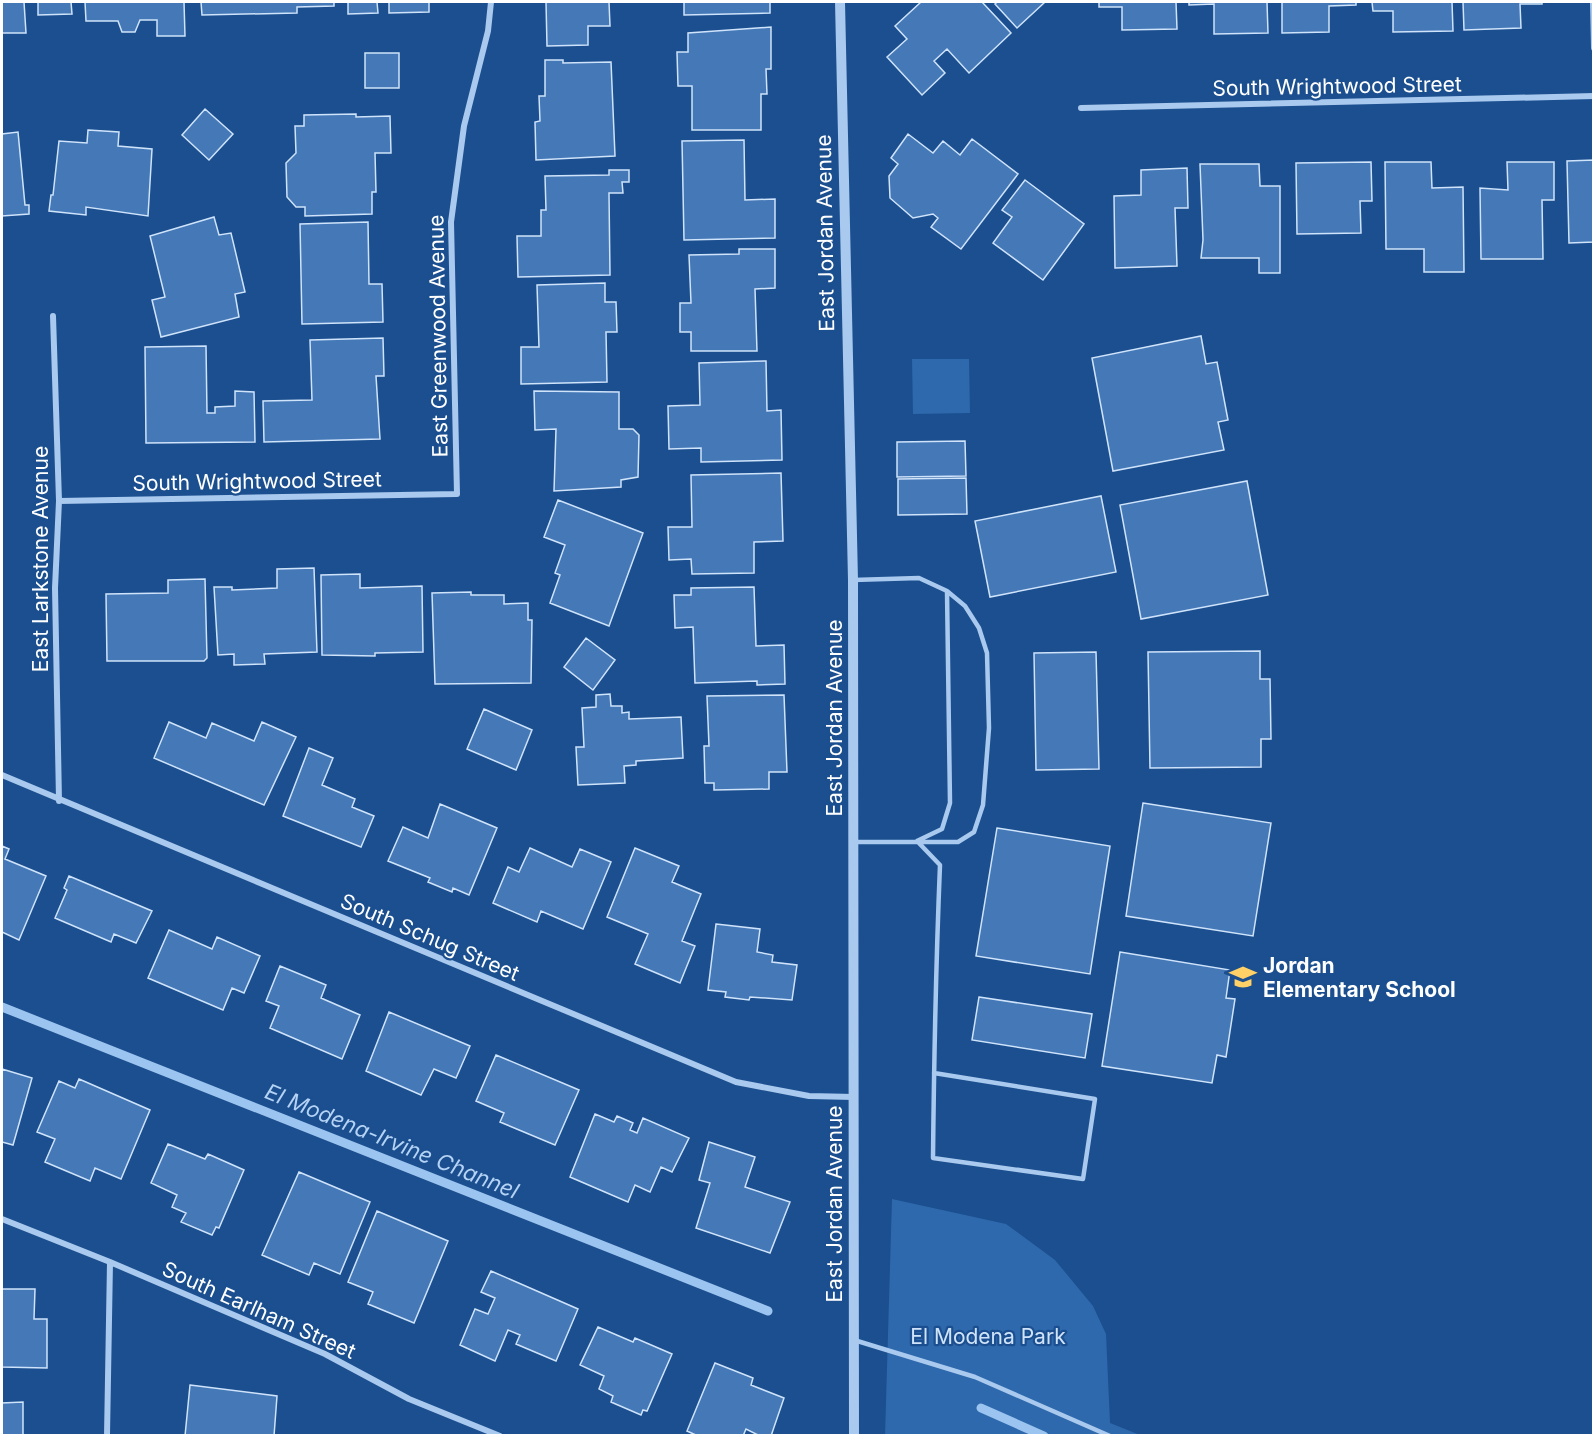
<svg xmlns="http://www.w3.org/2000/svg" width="1595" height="1437" font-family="Inter,sans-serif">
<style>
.green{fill:#2e69ad}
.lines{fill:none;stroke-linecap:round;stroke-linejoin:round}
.stream{stroke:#9cc4f0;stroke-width:9}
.building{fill:#4478b7;stroke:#cfe3fa;stroke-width:1.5}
.service{stroke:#a9c9ee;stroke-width:4.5}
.minor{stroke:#a9c9ee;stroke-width:6}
.tertiary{stroke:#a9c9ee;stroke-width:10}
.labels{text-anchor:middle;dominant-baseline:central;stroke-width:4.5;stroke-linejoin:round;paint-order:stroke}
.street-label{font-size:21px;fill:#fff;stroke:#1b4f8f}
.poi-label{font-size:21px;font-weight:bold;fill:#fff;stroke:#1b4f8f;text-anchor:start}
.park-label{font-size:21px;fill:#cfe3fa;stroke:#1b4f8f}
.water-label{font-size:22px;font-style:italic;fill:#b5d3f5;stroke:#1b4f8f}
</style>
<rect width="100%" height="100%" fill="#1b4f8f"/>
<path class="green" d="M912,359H969L970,413L913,414Z
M892,1199L1006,1224L1055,1260L1093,1306L1106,1334L1110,1423L1140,1435L885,1436Z"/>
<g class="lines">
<path class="stream" d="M2,1007L768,1311
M981,1408L1044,1436"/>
</g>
<path class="building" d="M2,2H24L26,33H2Z
M38,2H71L72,14L38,15Z
M85,2H184L185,36H157V20H140L135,32H122L118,21H86Z
M201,2H334V6L297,7V13L202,15Z
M348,2H377L378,13L348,14Z
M389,2H429V12L389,13Z
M546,2H616H609L610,26H588V45L547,46Z
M684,2H770V13L684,15Z
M921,2H982L1011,33L969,73L947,49L934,61L945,73L922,95L887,57L907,39L895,26Z
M997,2H1045L1017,28L995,4Z
M1099,2H1176L1177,29L1122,30V7H1099Z
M1189,2H1267L1268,33L1214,34V4L1189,5Z
M1282,2H1356V5L1329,6V32L1282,33Z
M1372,2H1452L1453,31L1393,32V11H1373Z
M1463,2H1542V4H1520L1521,28L1464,30Z
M771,27V69H766L767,94H761V130H692V86H678L677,52H688V33Z
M365,53H399V88H365Z
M545,60H563V63L611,62L615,156L536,160L535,122L540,121L539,96H545Z
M205,109L233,134L209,160L182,135Z
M356,114V117L390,116L391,153H375L376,192H372V214L305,216V207H296L287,197L286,163L296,153L295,126H304V115Z
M88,130L119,132L118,146L152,149L148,216L86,207V215L49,211L51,195H53L59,141L87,143Z
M18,132L25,205H29V214L2,216V134Z
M908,134L933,153L943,141L960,155L972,139L1018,174L961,249L931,227L938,218L933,214L913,218L890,198L889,176L898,164L891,158Z
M744,140L745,200L775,199V238L684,240L682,141Z
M1594,160V242L1569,243L1567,161Z
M1371,162L1372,201H1360L1361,233L1297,234L1296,163Z
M1385,162H1431L1432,188L1463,187L1464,272H1424V249H1386Z
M1507,162H1554V200H1542L1543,259H1481L1480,188L1508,190Z
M1200,164H1259L1260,186H1280V273H1259V258H1201L1203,240Z
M1187,168L1188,208H1175L1177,266L1115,268L1114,196L1141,195V170Z
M609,170H629V182H622L623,193H609L610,275L518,277L517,236H541V210H546L545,176L609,175Z
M1025,180L1084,224L1043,280L993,243L1012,217L1002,210Z
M214,217L219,235L231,233L245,292L235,294L239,317L161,337L152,300L165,297L150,236Z
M368,222L369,284H382L383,322L302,324L300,224Z
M739,249H775V288L755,289L757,351H691V332H680V303H691L689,255L739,254Z
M605,283V302H616L617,332H606L607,382L521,384V347H539L537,285Z
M1201,336L1206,364L1217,362L1228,420L1218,422L1224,450L1113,471L1092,358Z
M383,338L384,376H376L380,439L264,442L263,401L312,400L310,340Z
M206,346L207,413H215V407L235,406V391L254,392L255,442L146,443L145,347Z
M766,361L767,411L781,410L782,460L701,462V448L669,449L668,406L700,405L699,363Z
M534,391L619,392V429H633L639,435L638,477L621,480V487L554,491L556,429L535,430Z
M965,441L966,476L897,477V442Z
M781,473L783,541L754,542V573L692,574L691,559L669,560L668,527H692L691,475Z
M966,478L967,514L898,515V479Z
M1247,481L1268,595L1141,619L1120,505Z
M1101,496L1116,572L990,597L975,521Z
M558,500L643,533L609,626L550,603L560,575L555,573L565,545L544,537Z
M314,568L317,652L264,654L265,664L234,665V654L218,655L214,587H232V590L277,588V569Z
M360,574V588L422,586L423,652L375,653V656L322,655L321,575Z
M205,579L207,658L204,661H107L106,594L168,593V580Z
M754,587L756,646L784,645L785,684L757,685V681L695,683L693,627L675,628L674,595H691V588Z
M471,592V595H504V604L528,603V620H532L531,683L435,684L432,593Z
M586,638L615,660L593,690L564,667Z
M1260,651V679H1270L1271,739H1261V767L1150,768L1148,652Z
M1096,652L1099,769L1036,770L1034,653Z
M610,694L611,706H622V713L629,712V719L681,717L683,758L636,761V765L624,766L625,783L578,785L576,747H584L582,708L596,707V695Z
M784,695L787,772H769V789L714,790V783H705L704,746H709L707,696Z
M484,709L532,730L516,770L467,749Z
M169,722L206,738L212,723L254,741L262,722L296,737L264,805L154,758Z
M309,748L333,758L322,785L355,799L352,807L374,816L361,847L283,816Z
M1143,803L1271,823L1253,936L1126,916Z
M440,804L497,828L469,895L453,888L452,892L428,882L430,878L388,861L403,827L428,838Z
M997,828L1110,846L1090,974L976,956Z
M2,846L9,849L5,859L46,876L19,940L2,932Z
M530,848L572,867L580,849L611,862L583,929L541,911L537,922L493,903L508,867L519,872Z
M635,848L679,866L672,882L701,894L682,941L695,946L680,983L635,964L648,934L607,917Z
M69,876L152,911L136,943L114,934L111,942L55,918L67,890L64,888Z
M716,924L760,929L757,952L773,955L772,962L797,965L792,1000L750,997L749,1000L725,997L726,992L708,990Z
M169,930L212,949L217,937L260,956L244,993L232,988L223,1010L148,978Z
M1120,952L1230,970L1226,998L1235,999L1226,1057L1217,1055L1212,1083L1102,1066Z
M280,966L326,985L321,998L360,1015L342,1059L270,1028L279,1006L266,1001Z
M979,997L1092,1014L1085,1058L972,1040Z
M389,1012L470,1046L456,1078L434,1069L421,1095L366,1071Z
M496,1055L579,1090L555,1145L500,1122L504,1113L476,1101Z
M2,1069L32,1078L13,1145L2,1142Z
M79,1079L150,1110L121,1179L95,1168L90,1181L45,1162L55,1139L37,1132L59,1081L75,1088Z
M595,1114L614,1122L617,1116L633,1123L630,1130L637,1133L643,1118L689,1138L672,1172L661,1167L650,1192L635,1185L628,1202L570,1177Z
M709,1142L755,1157L745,1187L790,1202L770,1253L696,1228L710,1183L699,1180Z
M168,1144L205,1159L208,1154L244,1170L219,1228L216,1227L212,1235L181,1222L186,1213L172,1207L177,1195L151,1183Z
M299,1172L370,1202L340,1274L314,1263L309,1275L262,1255Z
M377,1211L448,1241L414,1323L368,1304L373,1292L348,1282Z
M491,1271L578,1309L556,1361L516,1344L520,1335L508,1330L495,1361L460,1345L475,1309L488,1314L495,1298L481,1292Z
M2,1289H35L34,1319H47V1368L2,1367Z
M598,1327L633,1342L635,1338L672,1354L647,1411L643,1410L641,1415L611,1402L613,1396L599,1389L604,1376L580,1365Z
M715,1363L753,1378L751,1385L784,1398L771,1436H760L746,1429L743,1436H698L687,1431Z
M190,1385L277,1396L274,1436H185Z
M23,1402V1436H2V1403Z"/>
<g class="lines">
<path class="service" d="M853,580L919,578L947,591L965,606L979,628L987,653L989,728L983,805L974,832L958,842H854
M919,840L942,829L950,803L947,591
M917,841L940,865C936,962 934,1060 933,1158L1083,1179L1095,1099L934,1073
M854,1340L975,1377L1110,1436"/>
<path class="minor" d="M1593,2L1594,48
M1081,108L1594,96
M53,316L59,501L55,588L59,801
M59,501L457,494L451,222L464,126L488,31L491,2
M2,775L736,1082L809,1096L854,1097
M2,1219L110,1262L325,1354L409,1399L500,1436
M107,1436L110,1262"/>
<path class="tertiary" d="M840,2L853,580L854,1436"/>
</g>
<defs>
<symbol id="school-bare" viewBox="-9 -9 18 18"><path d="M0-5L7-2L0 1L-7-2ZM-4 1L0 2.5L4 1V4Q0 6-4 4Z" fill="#ffd166" stroke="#1b4f8f" stroke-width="2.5" paint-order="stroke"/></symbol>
</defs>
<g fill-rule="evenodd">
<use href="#school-bare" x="1224" y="958" width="38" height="38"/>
</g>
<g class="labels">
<g class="street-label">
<text transform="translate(1337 86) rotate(-1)">South Wrightwood Street</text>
<text transform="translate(825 233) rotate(-91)">East Jordan Avenue</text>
<text transform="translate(438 336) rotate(-91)">East Greenwood Avenue</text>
<text transform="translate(257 481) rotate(-1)">South Wrightwood Street</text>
<text transform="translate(40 559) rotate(-90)">East Larkstone Avenue</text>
<text transform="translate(834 718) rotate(-90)">East Jordan Avenue</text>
<text transform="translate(430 937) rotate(23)">South Schug Street</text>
<text transform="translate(834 1204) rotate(-90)">East Jordan Avenue</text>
<text transform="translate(259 1310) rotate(24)">South Earlham Street</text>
</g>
<g class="poi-label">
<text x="1263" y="965">Jordan<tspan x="1263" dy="24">Elementary School</tspan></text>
</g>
<g class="park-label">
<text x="988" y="1336">El Modena Park</text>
</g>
<g class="water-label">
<text transform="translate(392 1141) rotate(22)">El Modena-Irvine Channel</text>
</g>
</g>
<rect width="1595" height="1437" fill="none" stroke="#ffffff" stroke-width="6"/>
</svg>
